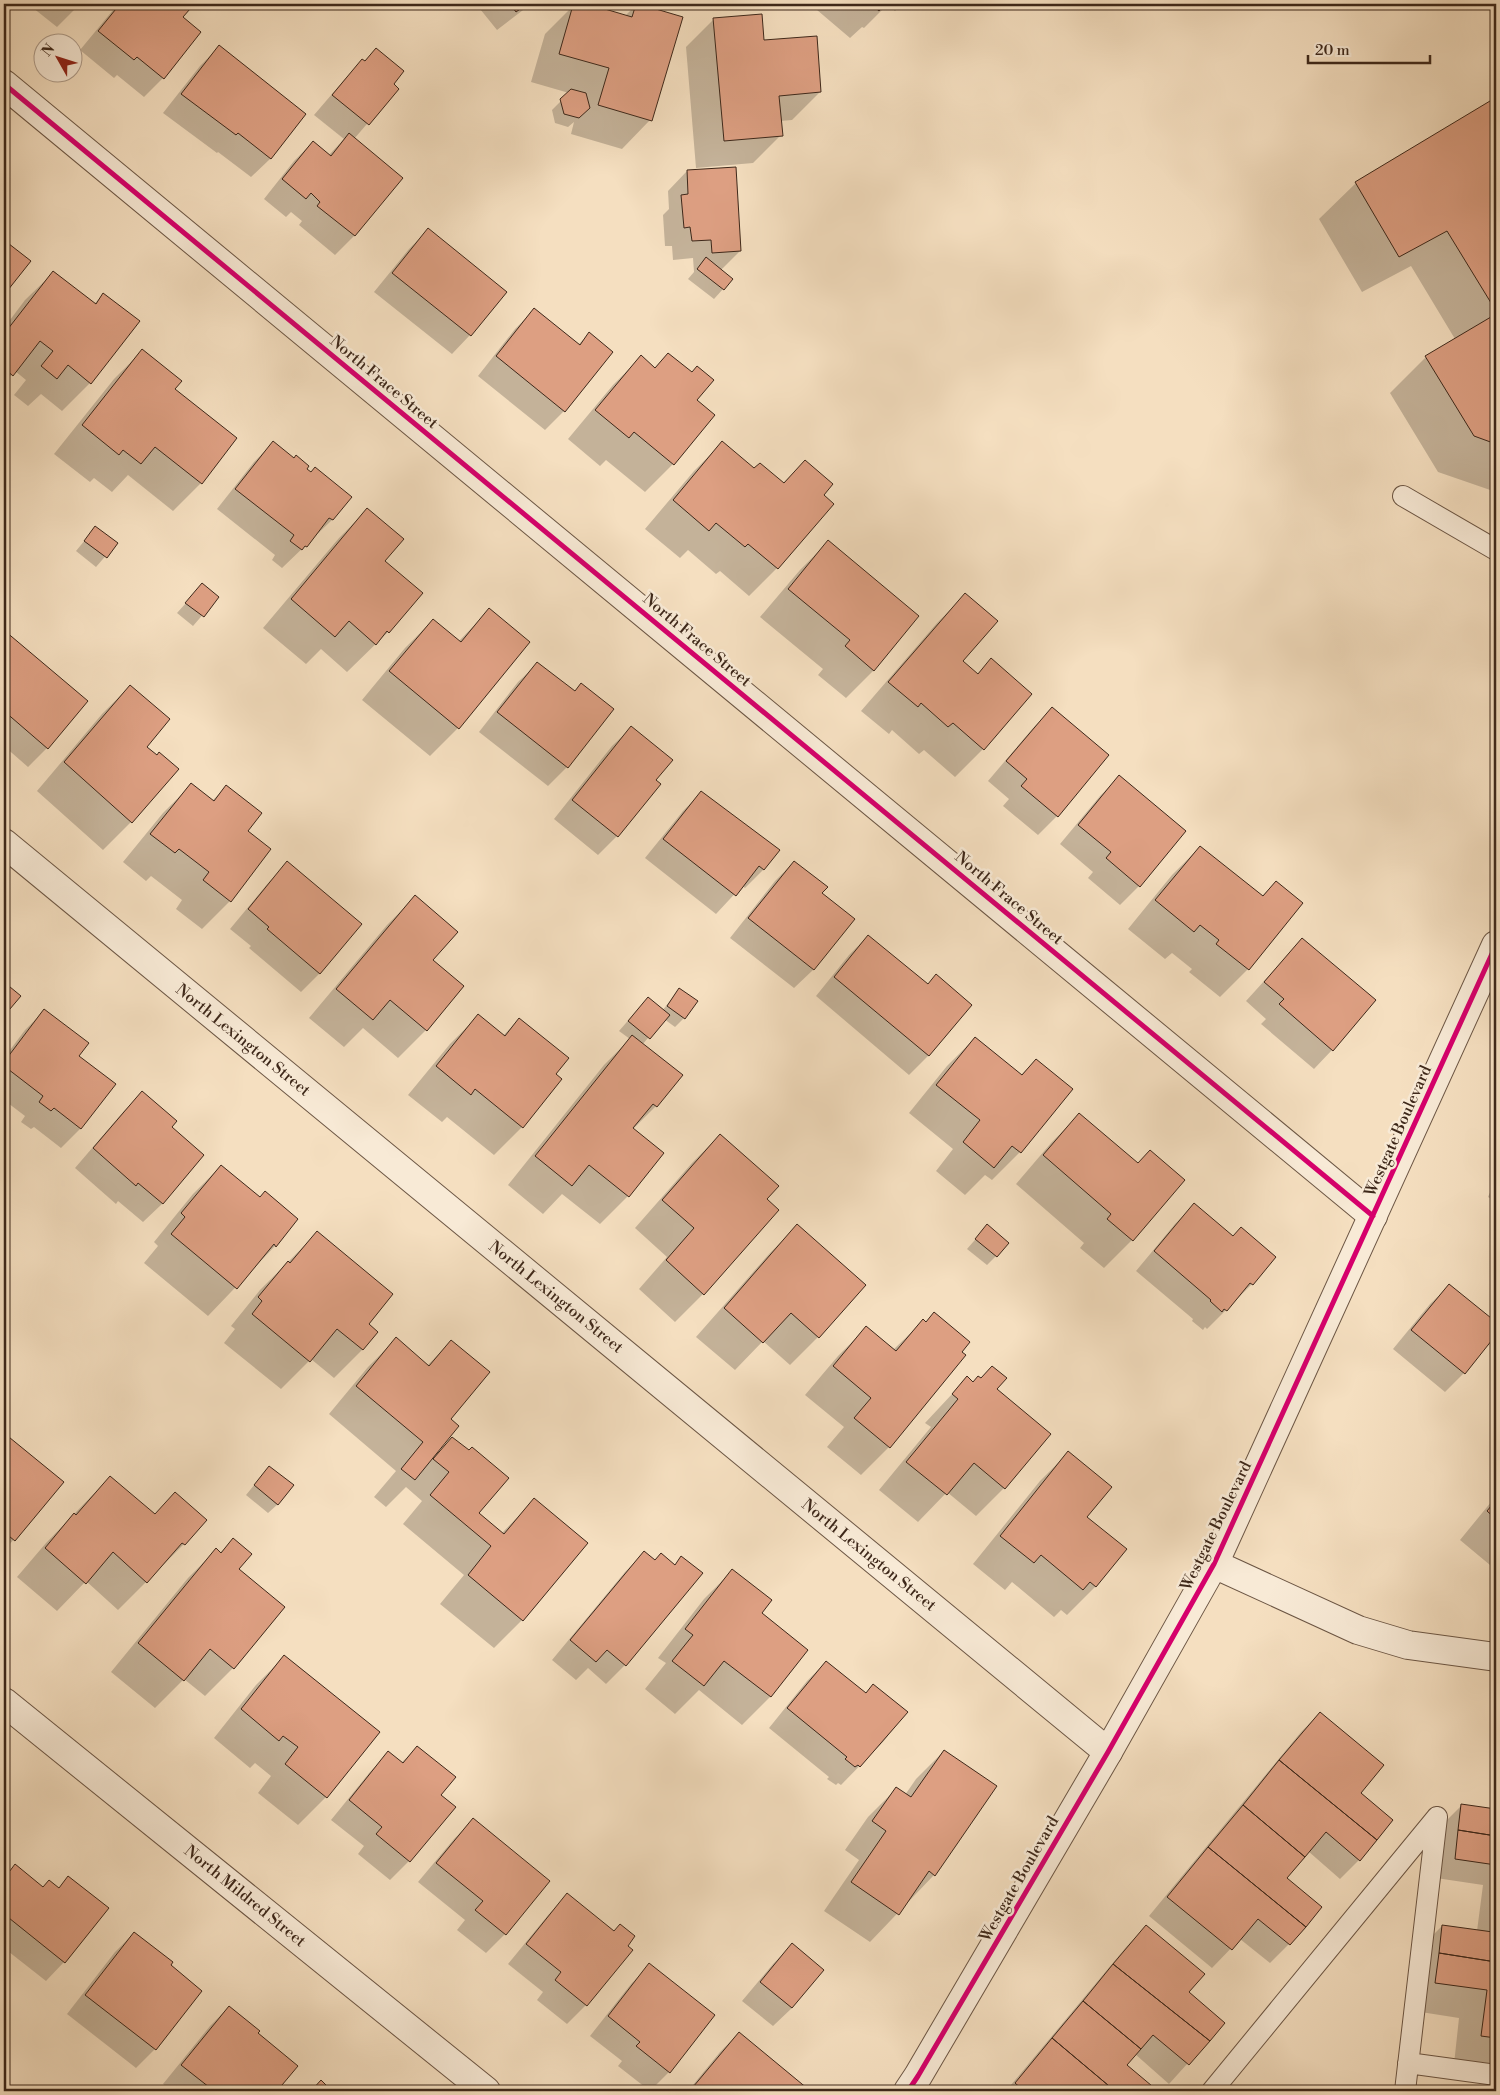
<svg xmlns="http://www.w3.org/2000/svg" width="1500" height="2095" font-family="'Libre Bodoni',serif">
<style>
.shadow{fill:#0003}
.building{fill:#dd9f82;stroke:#3e281a}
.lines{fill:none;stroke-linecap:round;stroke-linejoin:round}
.service-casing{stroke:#6c5644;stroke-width:22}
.minor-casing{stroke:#6c5644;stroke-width:30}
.tertiary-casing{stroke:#6c5644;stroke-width:30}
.service{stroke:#f8ead6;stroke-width:20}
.minor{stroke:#f8ead6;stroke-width:28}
.tertiary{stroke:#f8ead6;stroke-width:28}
.cycleway-casing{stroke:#f8ead6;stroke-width:8}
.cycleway{stroke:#d6006c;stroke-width:5}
.labels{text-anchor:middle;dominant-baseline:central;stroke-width:5;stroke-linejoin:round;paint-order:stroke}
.street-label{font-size:16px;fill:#3e281a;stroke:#f8ead6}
</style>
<rect width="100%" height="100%" fill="#f5dfc0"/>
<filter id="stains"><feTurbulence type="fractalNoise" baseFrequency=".004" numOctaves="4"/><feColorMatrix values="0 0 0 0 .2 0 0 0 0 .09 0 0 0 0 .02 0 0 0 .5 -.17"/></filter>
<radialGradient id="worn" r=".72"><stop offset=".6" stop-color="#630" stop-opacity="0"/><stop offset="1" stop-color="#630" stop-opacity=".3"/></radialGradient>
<path class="shadow" d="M28,4H80L57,27Z
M118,4H182L188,9L182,18L163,78L144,97L117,75L114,78L80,50Z
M476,4H531L497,30Z
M637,4L650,120L622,149L571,134L574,122L568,127L555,123L552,110L569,93L531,82L545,34L573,6L585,10L589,6L625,16Z
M810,4H902L895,11L887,5L864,28L862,27L850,38Z
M714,19L763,42L820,92L792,120L780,121L781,135L753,163L696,168L686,47Z
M219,47L304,114L270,159L251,177L218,152L217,153L163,113L200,66Z
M376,50L392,84L397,89L354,139L402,178L354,236L335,255L299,225L302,221L291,212L286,217L264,199L294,161L313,142L329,155L344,139L314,115L344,80Z
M1495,100L1496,103V492L1438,472L1390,393L1426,357L1455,339L1411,266L1362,292L1319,219L1356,183Z
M687,171L740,251L721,270L732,279L714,299L688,279L694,272L693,258L673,260L672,246H665L663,215L669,209L668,191Z
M428,230L470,335L452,354L374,292L409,249Z
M4,241L29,261L4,293Z
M54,272L94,304L104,294L90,383L62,411L41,394L28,406L14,395L26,380L15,371L4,383V328L25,300Z
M534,310L578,345L589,334L564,411L545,430L478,376L515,329Z
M142,351L173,390L201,483L173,511L128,475L112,492L94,478L90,482L54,454L114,379Z
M668,354L695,400L673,464L645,492L606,460L600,466L568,439L613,385L641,357L654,369Z
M273,443L305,469L350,497L332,520L282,568L272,560L275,555L217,509L254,462Z
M722,443L754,470L783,483L805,462L822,496L777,568L749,596L720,571L716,574L688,550L680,558L645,529L694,471Z
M367,510L384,561L388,632L347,672L321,649L306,664L263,628L339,538Z
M95,528L116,544L96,567L76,551Z
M828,542L874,670L846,698L818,675L823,669L760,617L800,570Z
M202,585L218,597L193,626L177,613Z
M965,595L961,661L977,674L991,660L983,749L955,777L924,750L919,754L892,730L889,734L861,711L937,623Z
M490,609L529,642L458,728L430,756L362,700L405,648L433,620L458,642Z
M5,633L47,748L28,767L4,746Z
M537,664L574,692L581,685L613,709L567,767L548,786L479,732L518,682Z
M130,686L131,822L103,850L37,791L102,714Z
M1052,709L1057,816L1038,835L1003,806L1009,799L988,781L1033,728Z
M631,728L655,780L617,836L598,855L554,819L612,746Z
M1119,777L1139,886L1120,905L1088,878L1093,872L1060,844L1100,796Z
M191,785L212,801L226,787L246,831L230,901L202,929L176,909L182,900L151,876L146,881L123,862L163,813Z
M702,792L764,869L745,888L742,886L716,914L645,858L683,811Z
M1200,847L1261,897L1276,882L1248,969L1220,997L1189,972L1192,969L1172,953L1165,959L1128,929L1172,875Z
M794,862L821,894L853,919L813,970L794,988L730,938L775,881Z
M288,863L320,973L301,992L249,948L251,946L230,929L269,882Z
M415,897L432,960L426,1030L398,1058L363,1028L344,1047L309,1018L387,925Z
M868,936L927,985L970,1005L928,1056L909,1075L816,996L849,955Z
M1302,939L1332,1050L1314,1069L1261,1024L1266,1019L1246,1001Z
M679,990L684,1018L675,1027L664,1019L642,1045L681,1076L656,1106L633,1129L663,1153L628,1196L600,1224L562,1194L543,1214L508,1185L604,1065L630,1039L619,1031L639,1008L648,999L662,1011Z
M44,1011L77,1056L114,1084L80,1129L61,1148L34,1127L31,1129L21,1122L25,1116L4,1100V1058L25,1030Z
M478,1016L503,1036L519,1019L554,1074L522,1127L494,1155L447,1117L442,1122L408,1095L450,1044Z
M975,1038L1021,1075L1036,1060L1071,1089L1020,1152L992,1180L985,1175L965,1195L936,1171L953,1149L909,1113L947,1066Z
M142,1093L170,1128L202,1155L162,1204L143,1222L118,1201L116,1204L75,1168L123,1112Z
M1079,1115L1137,1164L1132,1240L1104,1268L1080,1248L1084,1243L1016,1184L1051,1143Z
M720,1135L765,1199L703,1294L675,1322L639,1289L667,1257L635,1228L692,1163Z
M221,1166L259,1198L275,1246L208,1316L144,1263L158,1246L154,1242L193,1194Z
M1496,1179V1202L1488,1197Z
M1194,1205L1252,1284L1207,1329L1205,1327L1203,1330L1192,1321L1193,1319L1136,1271L1175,1224Z
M797,1226L818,1337L790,1365L763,1341L735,1370L696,1337L769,1254Z
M987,1226L996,1256L987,1265L967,1249Z
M317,1233L367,1324L377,1332L362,1350L334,1378L311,1359L281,1389L224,1343L235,1329L231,1326L260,1290Z
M1449,1286L1496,1324V1333L1464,1373L1445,1392L1393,1349L1430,1304Z
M923,1321L889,1447L861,1475L827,1447L844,1427L805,1395L838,1356L866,1328L893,1350Z
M396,1339L427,1366L451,1341L449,1419L436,1452L438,1453L452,1438L477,1514L501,1534L534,1500L522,1620L494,1648L440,1604L464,1575L403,1524L422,1501L406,1487L386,1507L374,1497L396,1471L329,1414L368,1367Z
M967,1378L972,1383L995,1389L1004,1488L976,1516L947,1492L918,1522L879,1490L931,1427L925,1423Z
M4,1434L62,1482L4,1551Z
M1068,1453L1086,1517L1125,1550L1095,1587L1067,1615L1061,1610L1054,1617L1012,1582L1005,1590L973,1564L1040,1481Z
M269,1467L278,1504L268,1513L246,1495Z
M110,1477L154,1515L175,1494L205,1520L184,1544L118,1610L86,1581L57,1611L17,1577L46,1543Z
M1496,1496V1570L1460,1540Z
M233,1540L237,1569L233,1668L205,1696L184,1679L155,1708L111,1672L188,1578L216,1550L220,1553Z
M644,1553L654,1561L674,1566L682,1558L625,1665L606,1684L588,1668L576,1680L552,1660L625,1572Z
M732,1571L760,1613L807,1650L770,1697L742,1725L699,1690L675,1714L645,1689L666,1663L658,1658L704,1599Z
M284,1657L326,1797L298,1825L258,1793L271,1776L255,1763L250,1768L214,1738L256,1685Z
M826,1662L865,1694L873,1685L907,1712L883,1742L841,1785L838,1783L836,1785L827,1779L829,1777L769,1728L807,1681Z
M1320,1713L1359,1794L1391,1820L1359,1860L1340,1879L1308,1851L1286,1878L1320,1907L1289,1944L1270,1963L1240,1939L1212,1968L1149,1916L1301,1732Z
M418,1747L439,1795L409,1861L390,1880L358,1854L364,1846L331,1820L370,1772L389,1753L401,1763Z
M944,1751L934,1875L870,1942L824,1911L859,1860L845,1850L868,1817L896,1789L905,1795L916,1779Z
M1496,1785V2070L1454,2064L1459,2018L1408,2010L1423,1945L1442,1926L1477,1931L1483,1885L1436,1878L1443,1824L1462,1805L1492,1810Z
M473,1820L548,1881L505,1934L486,1953L457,1930L465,1920L418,1882L454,1839Z
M15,1866L43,1888L58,1889L69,1878L64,1962L46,1981L4,1948V1878Z
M568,1895L631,1950L586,2005L567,2024L537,2000L543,1992L508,1964L549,1914Z
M1146,1927L1187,1992L1224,2023L1169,2084L1135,2054L1126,2065L1156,2091H1006L1127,1946Z
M134,1933L169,1966L201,1991L155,2049L136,2068L67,2014L115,1952Z
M792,1945V2008L773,2026L742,2001L773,1964Z
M650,1965L669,2072L650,2091L618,2066L622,2061L590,2036L631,1984Z
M229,2007L256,2033L296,2066L275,2091H172L163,2084L210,2026Z
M739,2033L807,2089L805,2091H688L720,2052Z"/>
<path class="building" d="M70,4H81L77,9Z
M120,4H184L190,9L183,17L201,32L164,79L137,57L134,60L98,31Z
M510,4H527L516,12Z
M588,4L632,17L636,4H639L683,17L652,121L598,105L609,68L559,54L573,5L587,9Z
M871,4H885L879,11Z
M762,14L764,40L817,36L821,92L779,96L783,136L724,141L713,18Z
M219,45L306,114L271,159L238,133L236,135L181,94Z
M376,48L404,71L394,84L399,89L369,125L332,95L362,59L365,61Z
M571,89L586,93L590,108L579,118L564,114L560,99Z
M1495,98L1496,100V311L1447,231L1399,257L1355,182Z
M349,133L403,178L355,236L317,206L320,202L311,193L306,199L282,179L313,141L331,156Z
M736,167L741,251L712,253L711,240L692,241L690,227L684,228L681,195L688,194L687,170Z
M428,228L507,292L471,336L392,273Z
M4,240L31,261L4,295Z
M706,257L733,279L724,290L697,269Z
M53,271L96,304L103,293L140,321L91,384L68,365L57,379L41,366L53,351L40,341L13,376L4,368V334Z
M534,308L580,345L589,332L613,352L565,412L496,356Z
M1496,314V444L1474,436L1425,356Z
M142,349L182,381L175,389L237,438L202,484L155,447L141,464L123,450L119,455L82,425Z
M668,353L692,372L697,366L714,380L697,400L715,415L674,465L634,432L629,438L595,410L641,355L655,368Z
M273,441L294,458L296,455L309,466L307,469L311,472L315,467L352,497L333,520L329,518L307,547L305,546L302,550L290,541L294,535L235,489Z
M722,441L754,468L760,463L784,483L805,460L833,484L824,495L834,504L778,569L748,544L745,547L716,523L709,531L673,500Z
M367,508L404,539L385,561L423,593L389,633L387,631L376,645L349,621L335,637L291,599Z
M95,526L118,543L107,558L84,541Z
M828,540L919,616L874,671L845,646L850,640L788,589Z
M202,583L219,597L204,617L185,603Z
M965,593L998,621L963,661L978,674L991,658L1032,694L984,750L953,723L948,727L921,703L918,707L888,682Z
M489,608L530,642L459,729L389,671L433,619L461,642Z
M5,631L88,701L48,749L4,711Z
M537,662L575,691L581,683L614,709L568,768L497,712Z
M130,685L170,719L147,747L157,755L159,752L179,769L132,823L64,762Z
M1052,707L1109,755L1058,817L1021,786L1027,779L1006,761Z
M631,726L673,760L656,780L661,784L618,837L572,800Z
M1119,775L1186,831L1140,887L1106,858L1111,852L1078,825Z
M191,783L214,801L226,785L262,813L248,831L271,849L231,902L203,880L209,872L179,849L175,853L150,834Z
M701,791L780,850L764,870L759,866L736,896L663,839Z
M1200,846L1263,896L1276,881L1303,903L1249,970L1216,944L1219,940L1200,925L1194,932L1155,900Z
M287,861L362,924L320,974L267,929L269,927L248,909Z
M794,861L828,887L822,893L855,919L814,970L748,918Z
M415,895L458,932L433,960L464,986L427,1031L390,1000L373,1020L336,989Z
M868,935L928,984L936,974L972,1005L929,1056L834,977Z
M1302,938L1376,1000L1333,1051L1279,1004L1284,999L1264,982Z
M4,982L21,996L4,1016Z
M679,988L698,1001L685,1019L667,1006Z
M648,997L670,1015L650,1039L628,1021Z
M44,1009L89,1043L79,1056L116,1084L81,1129L54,1108L51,1111L39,1102L43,1096L4,1066V1062Z
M478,1014L505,1036L519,1018L569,1058L556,1074L562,1079L523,1128L475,1089L471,1095L436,1066Z
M632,1035L683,1075L657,1107L653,1104L633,1128L664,1153L629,1197L589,1165L572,1186L535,1156Z
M975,1037L1022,1075L1036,1059L1073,1089L1021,1153L1012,1146L994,1168L963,1142L980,1120L936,1085Z
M142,1091L177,1121L172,1127L204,1155L163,1204L138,1183L136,1186L93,1148Z
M1079,1113L1138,1163L1150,1150L1185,1180L1133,1241L1107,1219L1111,1214L1043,1155Z
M720,1134L779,1186L767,1199L779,1210L704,1295L666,1260L694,1228L662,1200Z
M221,1165L260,1197L265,1191L298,1219L276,1247L274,1244L237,1289L171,1234L185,1217L181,1213Z
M1194,1203L1233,1236L1241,1227L1276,1257L1253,1285L1250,1283L1227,1311L1224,1309L1222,1312L1210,1301L1211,1300L1154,1251Z
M797,1224L866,1285L819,1338L791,1313L763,1343L724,1308Z
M987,1224L1009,1243L997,1257L975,1239Z
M317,1231L393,1294L369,1324L378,1332L363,1350L337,1329L310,1362L252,1314L262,1301L258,1297L288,1261L290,1263Z
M1449,1284L1496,1322V1335L1465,1374L1411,1330Z
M934,1312L970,1342L962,1352L966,1355L890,1448L854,1418L871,1398L833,1366L866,1326L896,1351L923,1319L926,1322Z
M396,1337L429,1366L451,1340L490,1372L451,1419L459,1426L415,1480L401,1469L423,1442L356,1386Z
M992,1366L1007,1378L997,1389L1051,1434L1005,1489L974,1463L947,1495L906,1462L958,1399L952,1394L967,1376L973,1382L978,1376L981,1378Z
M4,1433L64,1482L15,1541L4,1532Z
M452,1437L469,1450L472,1447L509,1478L479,1513L504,1534L534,1498L588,1543L523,1621L468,1575L491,1546L430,1495L449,1472L433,1459Z
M1068,1451L1112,1487L1087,1517L1127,1549L1096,1587L1090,1582L1083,1590L1041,1555L1034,1563L1000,1536Z
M269,1466L294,1485L278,1505L254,1485Z
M110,1476L155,1514L175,1492L207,1520L185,1545L182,1543L147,1583L113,1552L86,1584L45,1548L74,1513L76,1515Z
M1496,1500V1519L1487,1511Z
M233,1538L252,1554L239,1569L285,1607L234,1669L210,1649L184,1681L138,1643L216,1548L221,1553Z
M644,1551L655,1560L661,1553L675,1565L681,1556L703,1573L626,1666L607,1650L596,1662L570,1640Z
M732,1569L772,1600L762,1613L808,1650L771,1697L724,1661L704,1686L672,1661L693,1635L685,1629Z
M284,1655L380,1732L327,1798L285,1764L298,1747L283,1736L279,1741L241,1709Z
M826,1661L866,1693L873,1684L908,1712L860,1767L858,1765L855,1767L845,1759L847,1757L787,1708Z
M1320,1712L1384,1765L1361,1793L1393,1820L1377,1840L1279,1760Z
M417,1746L456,1777L441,1795L456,1807L410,1862L376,1834L382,1827L349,1800L388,1751L403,1763Z
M944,1750L997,1786L935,1876L929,1871L899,1915L851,1882L886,1831L872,1821L896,1787L911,1797Z
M1279,1760L1377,1840L1360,1861L1326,1832L1305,1857L1243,1805Z
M1461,1804L1496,1809V1836L1458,1830Z
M1243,1805L1305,1857L1287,1878L1322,1907L1306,1927L1208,1847Z
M473,1818L550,1881L506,1935L475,1910L483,1901L436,1863Z
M1458,1830L1496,1836V1865L1455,1859Z
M1208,1847L1306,1927L1290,1945L1258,1919L1232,1950L1167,1897Z
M15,1864L43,1887L49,1880L59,1888L68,1876L109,1908L65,1963L4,1914V1879Z
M567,1893L614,1931L620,1924L635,1936L628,1946L633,1950L587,2006L555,1980L561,1972L526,1944Z
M1496,1906V1962L1439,1953L1442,1925L1493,1932Z
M1146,1925L1205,1974L1189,1992L1225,2023L1210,2041L1113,1964Z
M134,1932L173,1962L171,1965L202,1991L156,2050L85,1995Z
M792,1943L824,1970L792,2008L760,1982Z
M1439,1953L1496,1962V2038L1481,2036L1487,1990L1435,1983Z
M649,1963L715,2015L670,2073L636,2046L640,2042L608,2016Z
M1113,1964L1210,2041L1189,2065L1153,2035L1141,2049L1083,2001Z
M1083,2001L1141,2049L1127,2065L1158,2091H1115L1052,2038Z
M229,2006L260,2031L258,2033L298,2066L277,2091H214L181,2065Z
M739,2032L808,2089L806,2091H698L693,2087Z
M1052,2038L1115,2091H1024L1015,2083Z
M321,2080L332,2091H311Z"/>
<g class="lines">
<defs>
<path id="service" d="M1403,496L1496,550
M1408,2063L1496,2075
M1212,2091L1437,1817
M1405,2091L1437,1817"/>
<path id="minor" d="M4,84L1373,1216
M4,843L1108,1752
M1214,1564L1358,1630L1408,1645L1496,1657
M4,1702L486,2091"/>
<path id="tertiary" d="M908,2091L918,2076L1108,1752L1214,1564L1496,945"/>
</defs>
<use href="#service" class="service-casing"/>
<use href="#minor" class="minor-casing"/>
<use href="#tertiary" class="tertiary-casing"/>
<use href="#service" class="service"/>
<use href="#minor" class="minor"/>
<use href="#tertiary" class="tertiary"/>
<defs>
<path id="cycleway" d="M4,84L1373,1216
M908,2091L918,2076L1108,1752L1214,1564L1496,945"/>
</defs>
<use href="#cycleway" class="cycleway-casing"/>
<use href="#cycleway" class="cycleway"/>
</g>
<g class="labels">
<g class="street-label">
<text transform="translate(384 382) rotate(40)">North Frace Street</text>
<text transform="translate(697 640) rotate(40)">North Frace Street</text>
<text transform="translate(1009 898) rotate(40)">North Frace Street</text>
<text transform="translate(243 1040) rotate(39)">North Lexington Street</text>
<text transform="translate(1398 1131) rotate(-66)">Westgate Boulevard</text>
<text transform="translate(556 1297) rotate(39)">North Lexington Street</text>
<text transform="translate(1216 1526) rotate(-64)">Westgate Boulevard</text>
<text transform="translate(869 1555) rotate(39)">North Lexington Street</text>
<text transform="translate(1019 1879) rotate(-60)">Westgate Boulevard</text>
<text transform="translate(245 1896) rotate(39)">North Mildred Street</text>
</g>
</g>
<rect width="1500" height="2095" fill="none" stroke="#f5dfc0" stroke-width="20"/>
<rect x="5" y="5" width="1490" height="2085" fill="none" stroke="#3e281a" stroke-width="2.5"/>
<rect x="10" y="10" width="1480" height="2075" fill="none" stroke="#3e281a"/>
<g transform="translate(58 58) rotate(309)"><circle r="24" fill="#f8ead6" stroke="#ae9c8b"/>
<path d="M0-4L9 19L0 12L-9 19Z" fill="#8f2418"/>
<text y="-8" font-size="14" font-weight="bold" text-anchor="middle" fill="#3e281a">N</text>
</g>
<path d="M1308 55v8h122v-8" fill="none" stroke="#3e281a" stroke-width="2.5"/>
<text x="1315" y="55" font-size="15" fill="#3e281a" stroke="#f8ead6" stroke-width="4" paint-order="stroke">20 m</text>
<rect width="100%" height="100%" filter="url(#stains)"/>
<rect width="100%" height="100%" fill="url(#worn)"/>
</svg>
